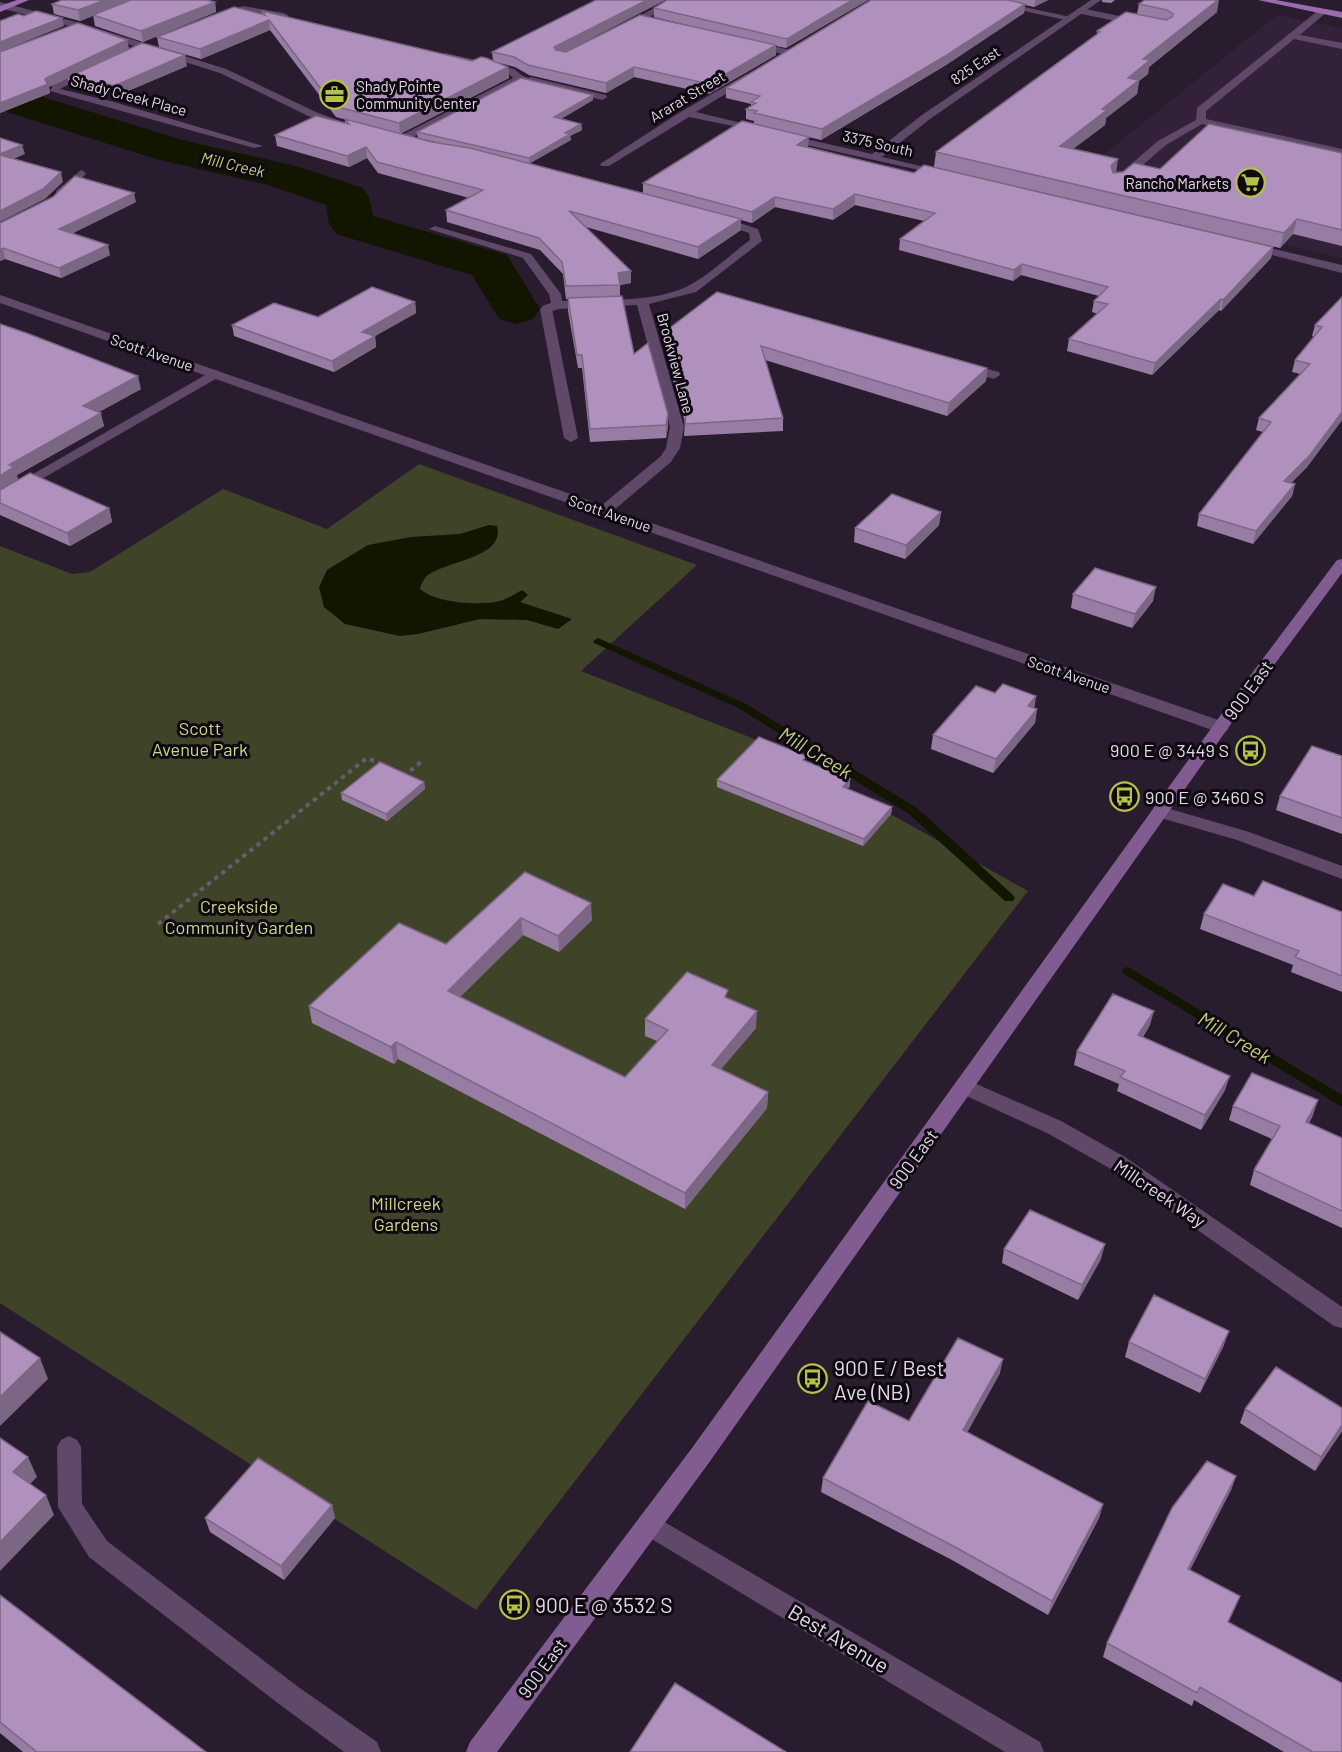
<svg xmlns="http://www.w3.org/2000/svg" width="1342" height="1752" font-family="Barlow,sans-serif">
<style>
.built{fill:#33213a}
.green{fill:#3f4327}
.water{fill:#121500}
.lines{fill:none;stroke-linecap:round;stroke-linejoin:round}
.stream{fill:#121500;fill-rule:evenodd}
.river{fill:#121500;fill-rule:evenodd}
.path{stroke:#685b6c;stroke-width:4;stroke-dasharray:4.5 4.5;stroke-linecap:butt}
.lane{fill:#5f4868;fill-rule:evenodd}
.street{fill:#5f4868;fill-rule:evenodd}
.secondary{fill:#815c90;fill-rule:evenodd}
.primary{fill:#9b6bae;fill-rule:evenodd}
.wall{fill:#977da3;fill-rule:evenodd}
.shaded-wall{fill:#7b6684}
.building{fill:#b091bd;stroke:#7b6684;stroke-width:1.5}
.labels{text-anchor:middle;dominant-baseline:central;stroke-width:6;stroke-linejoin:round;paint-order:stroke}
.far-street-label{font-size:15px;fill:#e2d9e6;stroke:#0f0912}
.far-poi-label{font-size:15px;fill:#e2d9e6;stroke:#0f0912;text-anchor:start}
.far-water-label{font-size:16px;font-style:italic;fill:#c2cc7f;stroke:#0f0912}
.street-label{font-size:18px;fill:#e2d9e6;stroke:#0f0912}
.park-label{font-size:18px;fill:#cdd88a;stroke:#0f0912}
.poi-label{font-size:18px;fill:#e2d9e6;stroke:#0f0912;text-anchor:end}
.water-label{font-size:20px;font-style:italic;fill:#c2cc7f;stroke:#0f0912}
.near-poi-label{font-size:21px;fill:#e2d9e6;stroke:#0f0912;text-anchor:start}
.near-street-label{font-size:21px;fill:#e2d9e6;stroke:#0f0912}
</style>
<rect width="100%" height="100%" fill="#2a1c2f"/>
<path class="built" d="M1277,15L1342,28V258L1060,190Z"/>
<path class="green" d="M419,464L697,565L581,671L762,742L1028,891L476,1610L0,1303V546L72,574L90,572L223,489L327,529Z"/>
<path class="water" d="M489,525L497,526C506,559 442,561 426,577C423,580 421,585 420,589C436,603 478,606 500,601C507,599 515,594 522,590L528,595L520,602L572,619L558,629L527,620L480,619L418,634L400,636L345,624L324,607L319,587L327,570L368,545L411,537L460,534Z"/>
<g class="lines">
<path class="stream" d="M598,638L746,704L917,808L1013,895L1015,898L1013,901H1005L909,814L738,708L594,643L593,641Z
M1128,967L1342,1095V1107L1124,974L1122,971L1124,968Z"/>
<path class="river" d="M89,47L103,50L108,58L103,66L37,95L182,140L296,166L363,188L369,197L373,216L507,255L540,309L533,319L516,324L499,319L472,275L336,234L329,224L326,205L268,185L156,159L7,112L0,104V85L8,79L75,50Z"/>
<path class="path" d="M403,774L405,775L422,761
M158,924L367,758L383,765"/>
<path class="lane" d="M974,0H992L1075,18L1070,21Z
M666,2L671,5L669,7L628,28L620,26Z
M1080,8L1139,20L1144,23L1139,26L1077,13V9Z
M1320,9L1328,11L1300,35L1342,43V49L1294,39L1206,111V119L1342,149V155L1202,124L1166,145L1123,182H1115V178L1158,141L1196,120L1197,108Z
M754,42L790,50L792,52L787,55L751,47V43Z
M531,77L606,95L607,97L602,100L528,82V78Z
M81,170L86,173L85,175L64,195H56V191Z
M546,305L552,309L578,438L571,442L564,438L540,309Z
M214,370L219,371L220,374L219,377L0,503V493Z
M69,1436L77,1440L81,1447L82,1504L107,1541L297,1686L377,1742L381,1752H344L279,1704L89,1557L58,1507L57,1447L61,1440Z"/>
<path class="street" d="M1091,0H1101L930,119L882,157L946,172V176L784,140L779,137L784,134L872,154L922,115Z
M0,2L83,24L226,69L316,112L348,124L343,127L308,116L220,73L77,28L0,8Z
M243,6L284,13L289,16L284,19L243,12L221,19L216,16Z
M445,53L514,69L523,76L536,80L531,83L521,81L404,142H396V138L513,78L508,73L442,58L440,56Z
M87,69L95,71L60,89L114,102L263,146L254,148L50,91L53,84Z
M747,74L752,77L750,79L696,112L762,128V132L689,117L609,166H601L600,164L682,111Z
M718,216L758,229L762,241L696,292L649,304L684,427L680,448L671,462L614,510L1227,723L1229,727L1227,731H1215L0,303V295L602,505L661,456L666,448L670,427L637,305L559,309L546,313L542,312V306L551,303L549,294L523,258L429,229L435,226L531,254L561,294L562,301C600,299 652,303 686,287C707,277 731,254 750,240L749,233L714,221L712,219Z
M1249,243L1342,265V273L1245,248V244Z
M965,363L999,372L1000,375L994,379L960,370L959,367Z
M1160,806L1249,832L1342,866V879L1237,840L1154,816L1151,812L1154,808Z
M965,1079L1061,1121L1125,1157L1342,1307V1328L1334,1326L1111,1169L1047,1133L958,1092L955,1087L958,1082Z
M649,1513L1040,1742L1044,1752H1005L640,1532L637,1524L640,1516Z"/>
<path class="secondary" d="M1342,559V573L1240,711L708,1464L497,1752H466L470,1742L692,1448L1228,705L1337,560Z"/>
<path class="primary" d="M17,0H29L0,12V6Z
M1258,0H1276L1342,12V18Z"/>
</g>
<path class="wall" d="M665,0H868L786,48L776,46V55L709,94L634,77L606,93L529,75L515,67L496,62L508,67L509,78L400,134L432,142L440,143L418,138L417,132L593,100L561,119L581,124L582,130L570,136L571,140L529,163L643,193V183L809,147L914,173L1273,247L1271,258L1221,311L1219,310L1152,375L1067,351L1069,339L1098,314L1092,312L1094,301L1099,296L1021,275L1013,281L899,250L900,239L924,221L855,205L833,220L775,207L752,223L741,220V230L698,259L586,227L631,271V283L620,285V296L634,354L668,414V427L666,438L590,442L582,368H578L568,311V299H566L563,274L540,250L447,222L446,210L469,198L378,173L367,158L349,167L277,146L275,135L345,124V119L362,124L336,117L270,30L201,59L159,47L157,37L262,14V11L472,61H493L492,52ZM665,0L666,1L654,8V17L691,26L565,52Z
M871,0H1048L1034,7L1025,5L1024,13L946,65L821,140L754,124V121L746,119V109L751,106V104L726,98V88Z
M1102,0H1115L1111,3L1102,2Z
M215,2L216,12L143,42L95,26L93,15H95L80,21L54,14L52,4Z
M1139,4L1217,12L1149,67L1148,74L1139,81L1137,94L1106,118L1105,125L1073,149L1116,172L1342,153V246L1293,234L1280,248L934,167L936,152L1097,34V31L1137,14Z
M129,48L108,59L187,66L116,96L107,94L101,96L70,87L68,78L49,87L50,93L0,113V52Z
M136,202L73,233L110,255L61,278L5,259L0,261V223Z
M1342,297V420L1307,467L1291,483L1295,484L1292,496L1253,544L1197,526L1199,514L1263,432L1256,430L1259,418L1300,374L1292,372L1295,360L1314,337L1312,336L1315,325Z
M415,302L416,313L375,336L376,347L334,372L234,336L232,325L318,317Z
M0,324L141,389L99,412L104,426L17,475L18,480L109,508L112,522L70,546L0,515Z
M663,333L987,368L986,381L947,416L765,360L783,418V431L684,436L685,422L663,345Z
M941,512L939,525L905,559L854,542L855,528Z
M1073,594L1153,601L1132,628L1071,608Z
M995,693L1036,696L1034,708L1037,709L1035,723L993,773L931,749L933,735Z
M1342,756V834L1276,810L1280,796Z
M807,762L850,779V786L847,789L892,807L891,814L863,846L717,787V780Z
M424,782L425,789L387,821L342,800L341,793Z
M525,872L592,920L559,952L523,935L460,997L625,1077L657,1041L645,1036V1019L727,998L756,1028L721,1069L768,1092L767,1108L685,1209L398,1059L394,1064L312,1023L309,1006L446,944Z
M1254,896L1342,912V992L1291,972L1293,965L1200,929L1204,914Z
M1150,1025L1143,1037L1225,1090L1201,1130L1117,1091L1119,1084L1074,1065L1077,1051Z
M1233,1106L1313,1115L1309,1123L1342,1138V1228L1250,1185L1254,1170L1272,1139L1229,1120Z
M1004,1249L1101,1259L1078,1300L1002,1263Z
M1129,1342L1224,1345L1200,1393L1125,1357Z
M1000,1373L967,1432L1103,1504L1099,1518L1048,1615L952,1560L821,1492L823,1478L909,1421Z
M1342,1408V1431L1315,1471L1240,1423L1245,1409Z
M1236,1476L1231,1490L1190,1569L1229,1622L1342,1752H1284L1194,1700L1192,1706L1103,1657L1107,1643Z
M332,1505L335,1518L284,1580L210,1532L205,1518Z
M0,1595L206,1752H23L0,1733Z"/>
<path class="shaded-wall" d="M105,0H134L80,21L78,10Z
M647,0H665L555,57L554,47Z
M852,0H868L786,48L787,39Z
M1035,0H1048L1034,7Z
M1218,0H1219L1217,12L1149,67L1148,74L1139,81L1137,94L1106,118L1105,125L1058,160L1060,146L1128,78L1143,59Z
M215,2L216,12L143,42L141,31Z
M1025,4L1024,13L946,65L821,140L822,129Z
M62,18L64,26L0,52V42Z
M269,20L270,30L201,59L200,49Z
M127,40L129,48L49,87L50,93L0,113V103L45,80L46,78Z
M776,45V55L709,94V84Z
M185,55L187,66L116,96L114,86Z
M508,67L509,78L400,134L399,123Z
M634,67V77L606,93V83Z
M105,83L107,94L101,96L99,86Z
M593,95V100L554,123V117Z
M581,124L582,130L570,136L571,140L529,164V158L565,133Z
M809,137L808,148L797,145Z
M22,145L25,154L2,164L0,154Z
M366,147L367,158L349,167L347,156Z
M1118,159L1116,174L1109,181L1111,166Z
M61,172L63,182L45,199L0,222V211Z
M134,193L136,202L61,239L59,229Z
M855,194V205L833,220V209Z
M775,197V207L752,223V212Z
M741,219V230L698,259V247Z
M1297,219L1293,234L1280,248L1284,233Z
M108,245L110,255L61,278L59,268Z
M1273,247L1271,258L1221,311L1223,300Z
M3,248L5,259L0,261V250Z
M1022,264L1021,275L1013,281L1014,270Z
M631,271V283L620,285L618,273Z
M1221,299L1219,310L1152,375L1155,363Z
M415,302L416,313L375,336L376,347L334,372L332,361L362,332Z
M987,368L986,381L947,416L949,403Z
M138,376L141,389L86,419L83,406Z
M1342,412V420L1307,467L1281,493L1284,481Z
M101,413L104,426L17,475L18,480L0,492V476L9,465Z
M668,414V427L666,438V425Z
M1295,484L1292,496L1253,544L1256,531Z
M109,508L112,522L70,546L67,533Z
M941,512L939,525L905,559L906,545Z
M1156,587L1153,601L1132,628L1135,614Z
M1036,696L1034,710L1028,706Z
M1037,709L1035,723L993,773L996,759Z
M850,779V786L842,795L843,787Z
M424,782L425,789L387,821L386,814Z
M892,807L891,814L863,846L864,839Z
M591,903L592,920L559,952L558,936Z
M521,918L523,935L449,1008L448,991Z
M757,1011L756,1028L711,1081L712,1065Z
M1154,1011L1150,1025L1135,1050L1138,1035Z
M396,1042L398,1059L394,1064L391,1047Z
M1230,1076L1225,1090L1201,1130L1205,1115Z
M768,1092L767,1108L685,1209V1193Z
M1318,1100L1313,1115L1302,1137L1306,1122Z
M1105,1244L1101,1259L1078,1300L1082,1285Z
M1229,1331L1224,1345L1200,1393L1205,1379Z
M40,1358L48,1379L0,1426V1397Z
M1003,1359L1000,1373L961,1444L963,1430Z
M1342,1425V1431L1315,1471L1321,1457Z
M28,1457L37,1477L22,1492L13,1472Z
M1236,1476L1231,1490L1184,1582L1188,1569Z
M46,1495L54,1515L0,1571V1542Z
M1103,1504L1099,1518L1048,1615L1052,1601Z
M332,1505L335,1518L284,1580L281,1566Z"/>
<path class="building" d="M62,0H105L78,10L52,4Z
M131,0H206L215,2L141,31L93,15Z
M596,0H647L554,47L556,50L566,52L640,15L776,45L709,84L634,67L606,83L528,65L514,57L492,52Z
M667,0H852L787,39L654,8Z
M871,0H1008L1025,4L947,55L822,129L754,113L757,111L746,109L756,103L751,102L760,96L726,88Z
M1145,0H1218L1143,59L1150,60L1128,78L1139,80L1102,109L1107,110L1060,146L1118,159L1111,166L1113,173L1123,172L1134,163L1160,169L1209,124L1342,153V230L1297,219L1284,233L936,152L1100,32L1097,31L1126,12L1166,20L1172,17L1173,14L1167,10L1139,4Z
M234,7L265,15L262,11L472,61L481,57L486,58L508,67L399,123L334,106L269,20L200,49L157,37Z
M36,11L62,18L0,42V21L18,14L24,16Z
M78,23L127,40L46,78L45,80L48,84L0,103V52Z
M142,43L185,55L114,86L105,83L99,86L68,77Z
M521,78L593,95L554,117L581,124L565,133L570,134L529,158L417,132Z
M316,116L349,124L345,119L432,142L470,148L741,219L698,247L569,211L631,271L618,273L620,285L566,286L562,262L539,238L446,210L483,190L377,162L366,147L347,156L275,135Z
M742,121L809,137L797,145L914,173L924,165L1273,247L1223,300L1221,299L1155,363L1069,339L1108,304L1094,301L1108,287L1022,264L1014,270L900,239L935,213L855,194L833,209L775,197L752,212L643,183Z
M0,138L22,145L0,154Z
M0,155L61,172L43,189L0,211Z
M75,176L134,193L59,229L108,245L59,268L3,248L0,250V223L53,197Z
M372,287L415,302L362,332L375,336L332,361L232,325L274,303L318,317Z
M717,292L987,368L949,403L761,346L783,418L685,424L686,413L663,333Z
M622,296L634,354L648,343L668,414L666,425L590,429L582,355H577L568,298Z
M1342,297V412L1310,455L1284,481L1295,484L1256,531L1199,514L1271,422L1259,418L1310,364L1295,360L1322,327L1315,325Z
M0,324L29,334L138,376L83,406L101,413L9,465L14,467L0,476Z
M30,473L109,508L67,533L0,503V490Z
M892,494L941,512L906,545L855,528Z
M1095,568L1156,587L1135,614L1073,594Z
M1003,684L1036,696L1028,706L1037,709L996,759L933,735L976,686L995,693Z
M759,737L807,756L803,760L850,779L843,787L892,807L864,839L717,780Z
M1312,746L1342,756V818L1280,796Z
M380,762L424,782L386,814L341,793Z
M525,872L591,903L558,936L521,918L448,991L625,1077L668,1030L645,1019L687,972L728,990L725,997L757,1011L712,1065L768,1092L685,1193L396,1042L391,1047L309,1006L399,923L446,944Z
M1263,881L1342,912V976L1295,957L1299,951L1204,914L1223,884L1254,896Z
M1113,994L1154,1011L1138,1035L1230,1076L1205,1115L1120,1077L1125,1071L1077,1051Z
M1252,1073L1318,1100L1306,1122L1342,1138V1211L1254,1170L1280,1126L1233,1106Z
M1030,1210L1105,1244L1082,1285L1004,1249Z
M1154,1295L1229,1331L1205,1379L1129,1342Z
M0,1332L40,1358L0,1397Z
M958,1338L1003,1359L963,1430L1103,1504L1052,1601L955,1547L823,1478L868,1401L909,1421Z
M1276,1367L1342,1408V1425L1321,1457L1245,1409Z
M0,1438L28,1457L13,1472L46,1495L0,1542Z
M258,1458L332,1505L281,1566L205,1518Z
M1207,1461L1236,1476L1188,1569L1240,1596L1228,1622L1342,1683V1752H1313L1200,1687L1197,1693L1107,1643L1172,1508Z
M0,1595L206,1752H37L0,1722Z
M675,1683L786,1752H630Z"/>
<defs>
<symbol id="office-ring" viewBox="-11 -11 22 22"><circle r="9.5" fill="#0f0912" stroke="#b5c249" stroke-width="1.5"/><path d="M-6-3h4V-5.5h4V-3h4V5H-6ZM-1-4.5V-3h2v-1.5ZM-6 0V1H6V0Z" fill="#b5c249"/></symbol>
<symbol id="supermarket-ring" viewBox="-11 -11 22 22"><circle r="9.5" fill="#0f0912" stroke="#b5c249" stroke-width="1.5"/><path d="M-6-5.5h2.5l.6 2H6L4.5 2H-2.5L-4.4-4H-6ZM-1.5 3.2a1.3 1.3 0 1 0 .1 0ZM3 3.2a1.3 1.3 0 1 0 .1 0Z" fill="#b5c249"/></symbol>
<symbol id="bus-ring" viewBox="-11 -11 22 22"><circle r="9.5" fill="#0f0912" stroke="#b5c249" stroke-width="1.5"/><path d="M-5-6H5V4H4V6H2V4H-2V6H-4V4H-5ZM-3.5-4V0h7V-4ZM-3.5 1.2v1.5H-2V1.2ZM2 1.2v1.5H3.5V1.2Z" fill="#b5c249"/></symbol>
</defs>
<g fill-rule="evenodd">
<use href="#office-ring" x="318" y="78" width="33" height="33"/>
<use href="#supermarket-ring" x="1234" y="166" width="33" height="33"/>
<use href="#bus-ring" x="1234" y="734" width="33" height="33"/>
<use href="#bus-ring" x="1108" y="780" width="33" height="33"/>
<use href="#bus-ring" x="796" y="1362" width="33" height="33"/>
<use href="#bus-ring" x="498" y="1588" width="33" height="33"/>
</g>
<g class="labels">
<g class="far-street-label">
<text transform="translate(975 65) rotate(-34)">825 East</text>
<text transform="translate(129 95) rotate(15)">Shady Creek Place</text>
<text transform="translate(687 96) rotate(-31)">Ararat Street</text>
<text transform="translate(878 143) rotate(13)">3375 South</text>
<text transform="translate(152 352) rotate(19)">Scott Avenue</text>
<text transform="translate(676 363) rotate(75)">Brookview Lane</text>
<text transform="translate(610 513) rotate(19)">Scott Avenue</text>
<text transform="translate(1069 674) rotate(19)">Scott Avenue</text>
</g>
<g class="far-poi-label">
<text x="356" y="86">Shady Pointe<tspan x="356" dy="17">Community Center</tspan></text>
<text x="1229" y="183" text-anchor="end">Rancho Markets</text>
</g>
<g class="far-water-label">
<text transform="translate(233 164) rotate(13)">Mill Creek</text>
</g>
<g class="street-label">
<text transform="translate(1248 690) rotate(-54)">900 East</text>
<text transform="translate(913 1159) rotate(-54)">900 East</text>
<text transform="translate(1160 1193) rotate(34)">Millcreek Way</text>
<text transform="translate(542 1668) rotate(-54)">900 East</text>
</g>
<g class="park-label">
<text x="200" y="728">Scott<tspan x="200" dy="21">Avenue Park</tspan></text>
<text x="239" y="906">Creekside<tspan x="239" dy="21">Community Garden</tspan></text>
<text x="406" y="1203">Millcreek<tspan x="406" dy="21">Gardens</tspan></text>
</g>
<g class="poi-label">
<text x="1229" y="750">900 E @ 3449 S</text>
<text x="1145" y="797" text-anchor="start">900 E @ 3460 S</text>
</g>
<g class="water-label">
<text transform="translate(816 752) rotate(31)">Mill Creek</text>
<text transform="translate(1235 1037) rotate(31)">Mill Creek</text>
</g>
<g class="near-poi-label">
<text x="834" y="1367">900 E / Best<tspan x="834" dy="24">Ave (NB)</tspan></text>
<text x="535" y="1604">900 E @ 3532 S</text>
</g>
<g class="near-street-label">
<text transform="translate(839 1638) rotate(31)">Best Avenue</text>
</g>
</g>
</svg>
